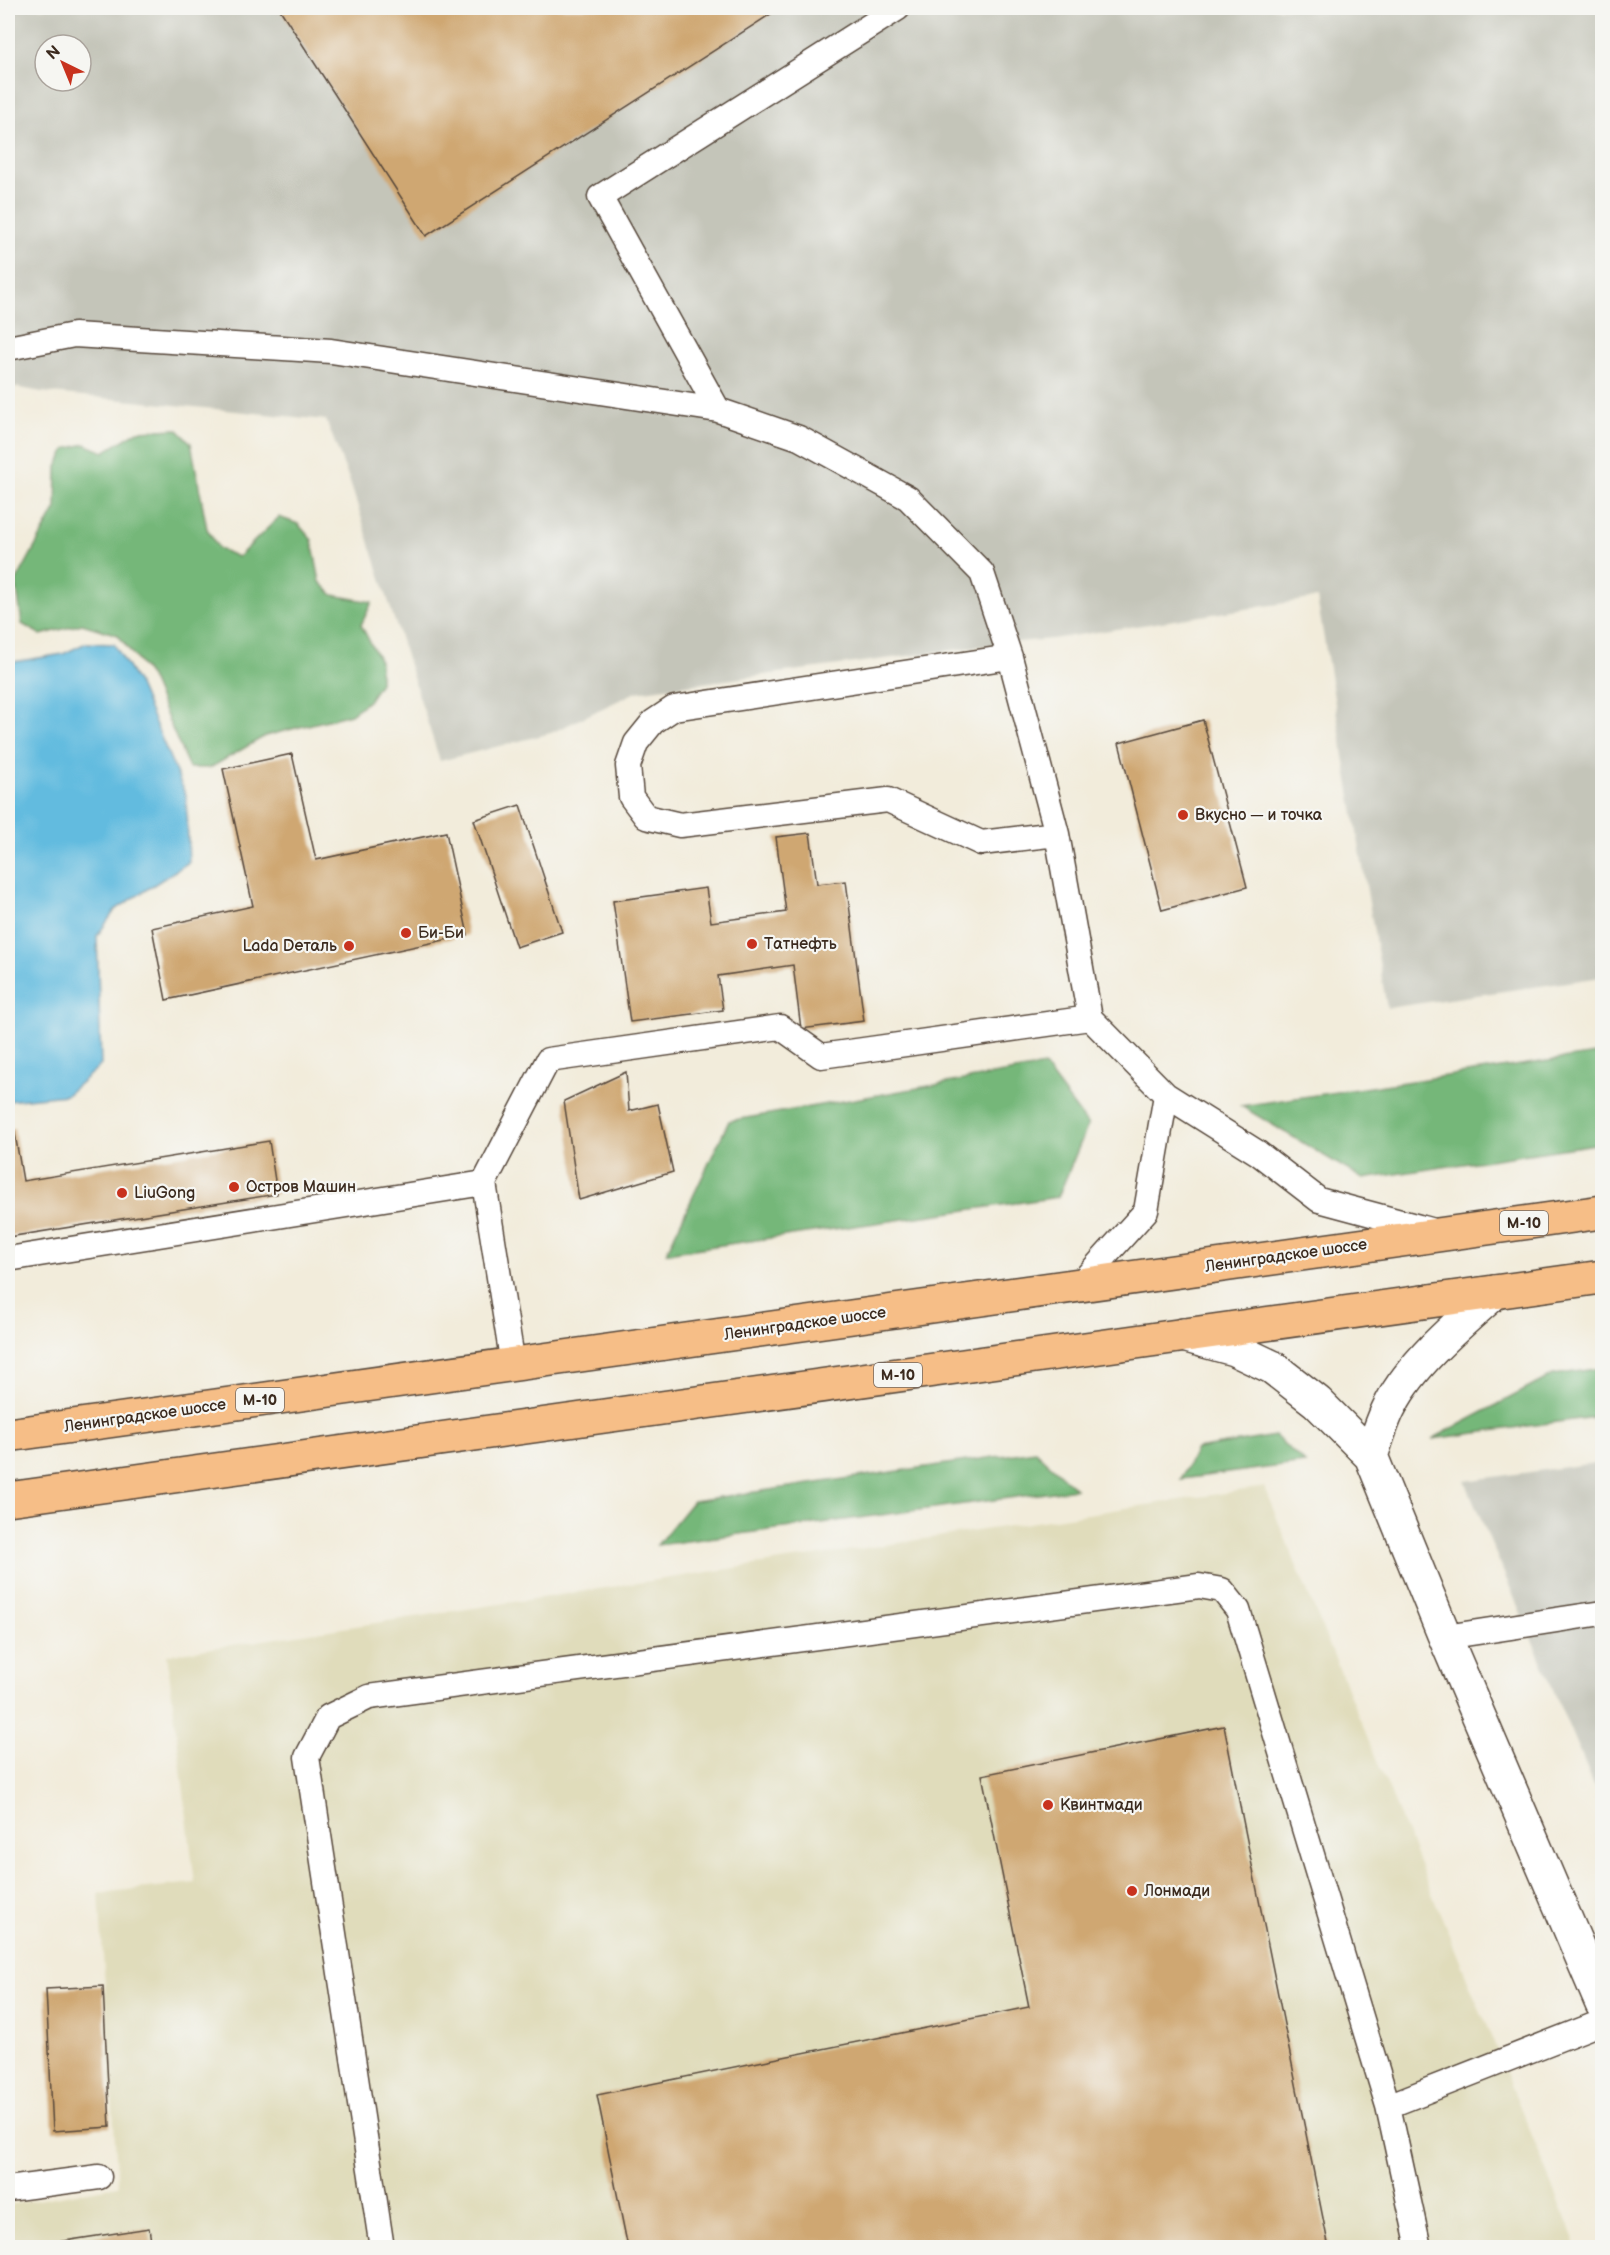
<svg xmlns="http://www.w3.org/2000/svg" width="1610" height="2255" font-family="'Balsamiq Sans',sans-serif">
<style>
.built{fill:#e0dcbb}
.industrial{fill:#c4c5b9;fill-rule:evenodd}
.forest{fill:#75b779;stroke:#58704c;stroke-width:1.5}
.water{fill:#62bbdf;stroke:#4e727e;stroke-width:1.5}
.building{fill:#cfa772}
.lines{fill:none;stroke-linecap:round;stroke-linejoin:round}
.lane-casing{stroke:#56473a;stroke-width:27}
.street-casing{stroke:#56473a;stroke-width:36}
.highway-casing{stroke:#56473a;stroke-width:36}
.lane{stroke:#fff;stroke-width:24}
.street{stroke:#fff;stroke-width:33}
.highway{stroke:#f6be87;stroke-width:33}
.poi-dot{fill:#c8321e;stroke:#f6f6f2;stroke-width:2}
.labels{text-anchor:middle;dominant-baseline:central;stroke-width:4.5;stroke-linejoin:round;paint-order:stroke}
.shield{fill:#f6f6f2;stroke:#73675e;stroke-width:1.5}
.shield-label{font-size:15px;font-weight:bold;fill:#3b2a1e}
.poi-label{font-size:16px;fill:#3b2a1e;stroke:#f6f6f2;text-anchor:start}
.street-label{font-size:16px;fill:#3b2a1e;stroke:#f6f6f2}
</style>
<rect width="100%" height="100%" fill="#f6f6f2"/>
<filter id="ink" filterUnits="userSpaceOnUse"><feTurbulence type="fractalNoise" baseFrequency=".0167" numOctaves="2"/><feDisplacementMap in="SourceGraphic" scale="12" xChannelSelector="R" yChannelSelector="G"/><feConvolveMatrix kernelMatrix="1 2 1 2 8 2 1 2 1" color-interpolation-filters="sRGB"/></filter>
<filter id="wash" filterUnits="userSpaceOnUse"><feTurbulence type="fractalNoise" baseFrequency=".008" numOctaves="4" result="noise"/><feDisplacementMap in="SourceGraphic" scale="24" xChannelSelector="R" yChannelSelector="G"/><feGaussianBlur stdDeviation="1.35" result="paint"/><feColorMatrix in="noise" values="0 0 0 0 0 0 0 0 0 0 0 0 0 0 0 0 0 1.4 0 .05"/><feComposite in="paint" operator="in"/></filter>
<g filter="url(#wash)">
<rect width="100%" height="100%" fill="#f2ecdb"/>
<path class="built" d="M1264,1487L1578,2247L8,2248V2205L118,2186L99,1893L195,1883L167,1655Z"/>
<path class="industrial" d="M8,8H1602V977L1387,1008L1317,598L1052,639L1006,643L636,692L551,733L440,761L349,479L326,420L42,392L8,386ZM45,45H81V81H45Z
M1602,1462V1805L1465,1481Z"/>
<path class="forest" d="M177,429L191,443L207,529L219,549L238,557L279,517L298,524L312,540L320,582L333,595L372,602L361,625L380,661V683L368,701L351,714L265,736L210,768H189L150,677L118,635L82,624L41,635L22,624L16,582L56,508L57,467L66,449L85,444L104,452L138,431Z
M1602,1053V1143L1363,1179L1241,1106Z
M1044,1066L1088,1125L1058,1197L666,1253L729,1121Z
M1602,1368V1416L1432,1439L1553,1375Z
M1275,1436L1305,1463L1181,1479L1196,1449Z
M1035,1451L1076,1489L657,1545L693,1501Z"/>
<path class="water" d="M86,643L114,644L139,685L186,796L189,862L115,910L97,936L101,1065L66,1095L8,1101V663L63,654Z"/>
<g id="blocks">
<path class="building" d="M279,8H780L426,236Z
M1203,720L1247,887L1162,910L1119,743Z
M292,754L316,860L446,832L468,935L166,1000L152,928L253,906L223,769Z
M520,805L562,932L516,947L474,820Z
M810,833L817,884L846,881L864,1021L801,1029L793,965L718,976L723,1010L630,1022L613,901L706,888L711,922L786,912L776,837Z
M626,1072L629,1111L658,1104L673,1172L579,1200L564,1101Z
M14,1128L23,1181L269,1141L277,1194L8,1237V1129Z
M1224,1726L1329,2248H628L597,2095L1029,2007L982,1775Z
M103,1986L110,2127L53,2131L46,1989Z
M149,2228L152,2248H38V2245Z"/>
</g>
</g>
<g filter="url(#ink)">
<use href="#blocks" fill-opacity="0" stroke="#56473a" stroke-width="1.5"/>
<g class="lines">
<defs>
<path id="lane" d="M8,348L74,335L331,351L718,410L799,438L908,498L982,573L1010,657L1057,834L1090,1018L1166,1095L1258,1153L1319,1200L1438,1232
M718,410L600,197L898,8
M1010,657L674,708L653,722L636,743L628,766L631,797L646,817L680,825L888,800L981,843L1057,834
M8,1259L484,1183
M1079,1285L1146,1211L1166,1095
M513,1365L484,1183L548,1060L780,1027L821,1056L1090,1018
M1445,1637L1602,1613
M1388,2106L1419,2248
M8,2189L99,2177
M382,2248L307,1757L328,1717L369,1697L1199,1586L1222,1590L1238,1610L1388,2106L1602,2022"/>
<path id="street" d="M1183,1335L1234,1349L1272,1367L1317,1402L1371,1456L1445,1637L1602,2004
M1371,1456C1377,1439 1382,1420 1391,1404C1412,1363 1461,1322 1495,1292"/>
<path id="highway" d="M8,1435L1602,1212
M8,1499L1602,1277"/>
</defs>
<use href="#lane" class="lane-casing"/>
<use href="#street" class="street-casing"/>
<use href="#highway" class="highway-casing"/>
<use href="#lane" class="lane"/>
<use href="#street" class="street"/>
<use href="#highway" class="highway"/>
</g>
</g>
<g class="poi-dot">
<circle cx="1183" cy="815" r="6"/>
<circle cx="406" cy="933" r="6"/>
<circle cx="752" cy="944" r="6"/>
<circle cx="349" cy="946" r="6"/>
<circle cx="234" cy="1187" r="6"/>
<circle cx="122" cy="1193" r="6"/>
<circle cx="1048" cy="1805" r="6"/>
<circle cx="1132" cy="1891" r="6"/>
</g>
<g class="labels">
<g class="shield">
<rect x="1500" y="1211" width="48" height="24" rx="4.5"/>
<rect x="874" y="1363" width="48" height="24" rx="4.5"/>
<rect x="236" y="1388" width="48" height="24" rx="4.5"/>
</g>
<g class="shield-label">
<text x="1524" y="1223">М-10</text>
<text x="898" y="1375">М-10</text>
<text x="260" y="1400">М-10</text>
</g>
<g class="poi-label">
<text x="1195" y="815">Вкусно — и точка</text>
<text x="418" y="933">Би-Би</text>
<text x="764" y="944">Татнефть</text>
<text x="337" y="946" text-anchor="end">Lada Dеталь</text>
<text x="246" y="1187">Остров Машин</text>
<text x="134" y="1193">LiuGong</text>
<text x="1060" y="1805">Квинтмади</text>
<text x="1144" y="1891">Лонмади</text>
</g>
<g class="street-label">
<text transform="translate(1286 1256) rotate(-8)">Ленинградское шоссе</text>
<text transform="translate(805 1324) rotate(-8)">Ленинградское шоссе</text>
<text transform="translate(145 1416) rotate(-8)">Ленинградское шоссе</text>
</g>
</g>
<rect width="1610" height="2255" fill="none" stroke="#f6f6f2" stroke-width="30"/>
<g transform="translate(63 63) rotate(317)"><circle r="28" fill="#f6f6f2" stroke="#aba49d" stroke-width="1.5"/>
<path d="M0-4.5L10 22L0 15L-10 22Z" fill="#c8321e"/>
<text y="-9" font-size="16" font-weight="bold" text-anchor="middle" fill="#3b2a1e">N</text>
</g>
</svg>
